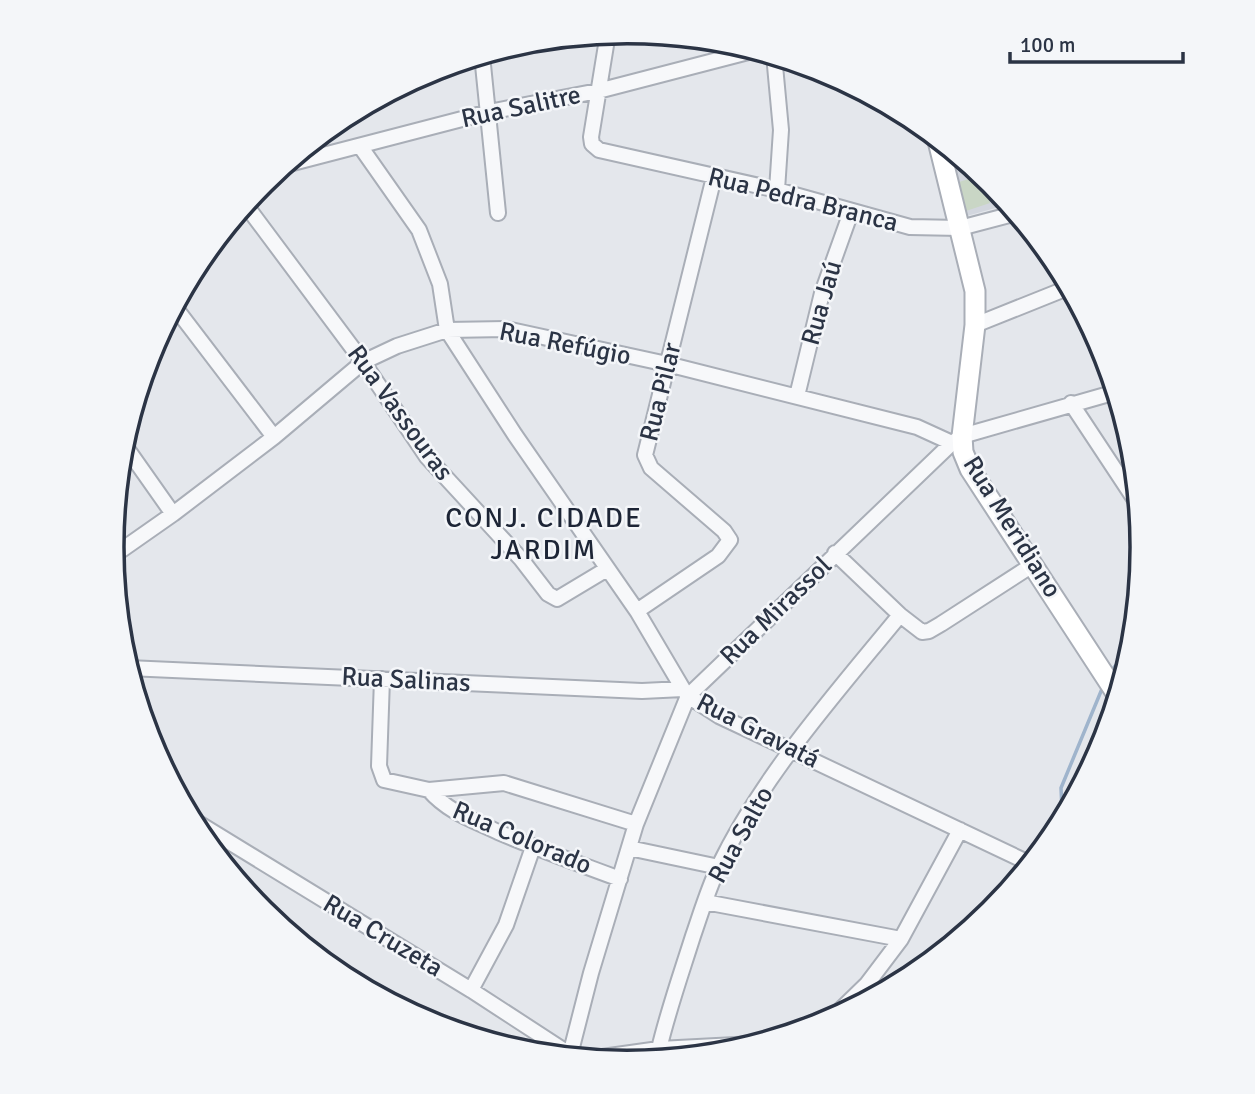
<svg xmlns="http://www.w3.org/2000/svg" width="1255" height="1094" font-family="Signika,sans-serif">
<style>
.built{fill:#d2d6de}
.green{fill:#c9d6c5}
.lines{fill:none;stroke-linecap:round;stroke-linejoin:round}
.stream{stroke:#9fb4cc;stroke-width:3.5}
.building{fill:#bbc0ca}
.street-casing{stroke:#a9aeb7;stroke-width:18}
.secondary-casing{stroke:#a9aeb7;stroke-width:23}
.street{stroke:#f7f8fa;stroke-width:14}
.secondary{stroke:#fff;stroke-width:19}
.labels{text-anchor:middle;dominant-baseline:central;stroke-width:5;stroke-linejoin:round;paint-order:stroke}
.street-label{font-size:26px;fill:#2b3445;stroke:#f4f6f9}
.neighbourhood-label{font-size:28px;letter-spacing:2px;fill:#1d2536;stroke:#f4f6f9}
.rim{fill:none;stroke:#2b3445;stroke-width:3.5}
</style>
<rect width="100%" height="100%" fill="#e4e7ec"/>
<path class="built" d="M957,154L992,183L1010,204L963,217L947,157Z"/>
<path class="green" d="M981,175L990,203L966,211L956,183Z"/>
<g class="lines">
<path class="stream" d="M1111,671L1134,643
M1065,817L1062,810L1061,788L1104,684"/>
</g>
<path class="building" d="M982,174L992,183L1001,194L990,197Z"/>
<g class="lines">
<defs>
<path id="street" d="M608,33L591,137L592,144L599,150L777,190L910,227L960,228L1017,213
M482,55L498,213
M774,55L781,130L777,190
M360,146L419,230L440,284L447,330L515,435L637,611L683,689L688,696L719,716L1031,864
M285,165L489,112L598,91L756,50
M245,204L363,362L427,457L521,559L548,594L557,599L607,569
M174,306L274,437
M975,325L1070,287
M797,396L822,293L851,212
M1071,403L1139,506
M123,443L173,514
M835,553L900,615L922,632L929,631L941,624L1034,564
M113,556L173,514L274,437L363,362L397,346L447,330L506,329L667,364L917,427L952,443
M637,611L718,556L730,540L724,531L651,468L645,455L714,177
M128,668L642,691L683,689
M382,679L379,766L384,780L429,790L504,783L636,824
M429,790C448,812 473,820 498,832C538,849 579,864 620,879
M190,818L471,990L574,1057
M629,848L719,867
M705,902L901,939
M471,990L506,925L533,847
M829,1021L867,984L901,939L960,830
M659,1049C668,1011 681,974 693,936C701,913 708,889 719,866C762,776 837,692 900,615
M570,1055L591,973L636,824L688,696L952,443L962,436L1116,392
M588,1059L659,1049L755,1044"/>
<path id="secondary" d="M937,137L975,291V325L962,436L963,452L970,469L1118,696"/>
</defs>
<use href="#street" class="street-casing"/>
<use href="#secondary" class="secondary-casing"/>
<use href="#street" class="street"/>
<use href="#secondary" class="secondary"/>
</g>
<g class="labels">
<g class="street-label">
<text transform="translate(521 107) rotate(-12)">Rua Salitre</text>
<text transform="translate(803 200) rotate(14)">Rua Pedra Branca</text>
<text transform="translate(822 303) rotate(-74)">Rua Jaú</text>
<text transform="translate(565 344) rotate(11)">Rua Refúgio</text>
<text transform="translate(661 392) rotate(-76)">Rua Pilar</text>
<text transform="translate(400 413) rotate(54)">Rua Vassouras</text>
<text transform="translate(1012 527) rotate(58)">Rua Meridiano</text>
<text transform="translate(776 611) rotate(-44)">Rua Mirassol</text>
<text transform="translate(406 680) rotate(3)">Rua Salinas</text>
<text transform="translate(758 731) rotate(27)">Rua Gravatá</text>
<text transform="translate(741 835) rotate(-61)">Rua Salto</text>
<text transform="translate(522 838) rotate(23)">Rua Colorado</text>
<text transform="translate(383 936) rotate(31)">Rua Cruzeta</text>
</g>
<g class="neighbourhood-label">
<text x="544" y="518">CONJ. CIDADE<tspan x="544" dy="32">JARDIM</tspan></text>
</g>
</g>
<path d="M0 0H1255V1094H0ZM124 547a503 503 0 1 1 1006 0a503 503 0 1 1-1006 0Z" fill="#f4f6f9" fill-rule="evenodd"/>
<path class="rim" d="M124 547a503 503 0 1 1 1006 0a503 503 0 1 1-1006 0Z"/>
<path d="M1010 52v10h173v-10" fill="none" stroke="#2b3445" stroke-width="3.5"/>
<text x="1020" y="52" font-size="21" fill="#2b3445" stroke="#f4f6f9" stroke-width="5" paint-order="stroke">100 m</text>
</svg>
